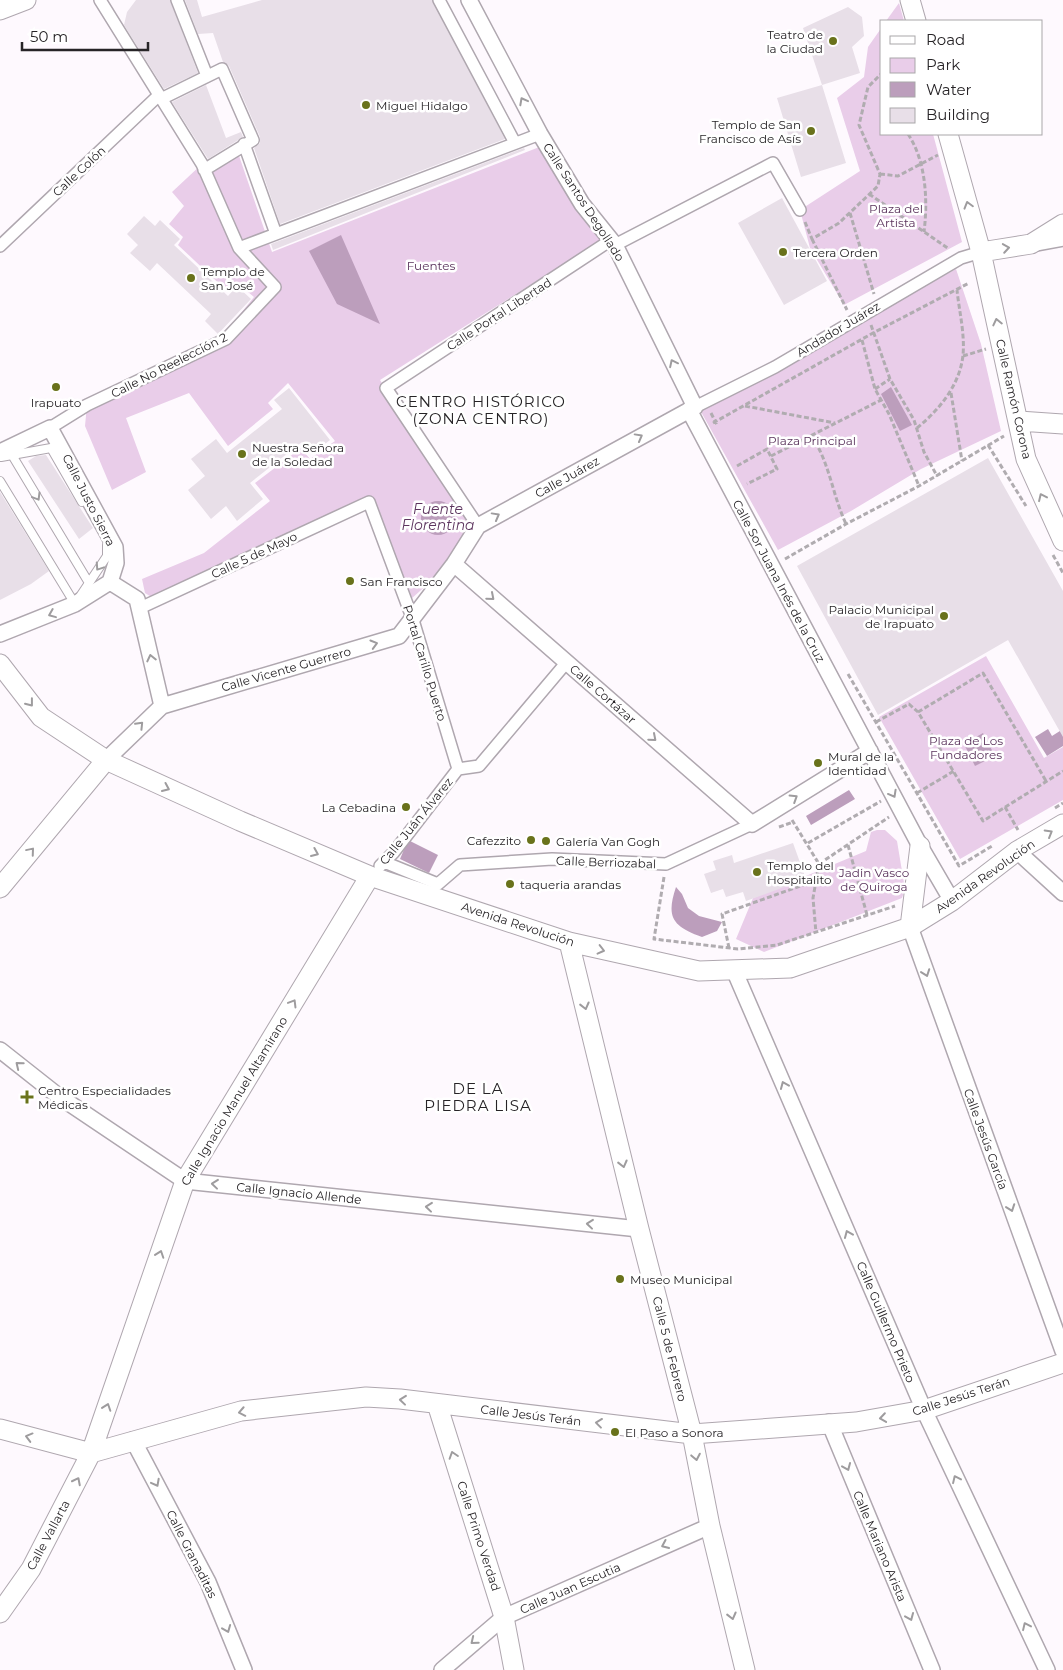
<svg xmlns="http://www.w3.org/2000/svg" width="1063" height="1670" font-family="Montserrat,sans-serif">
<style>
.green{fill:#e9cde9}
.water{fill:#bc9ebc}
.building{fill:#e8dfe8}
.lines{fill:none;stroke-linecap:round;stroke-linejoin:round}
.service-casing{stroke:#afa7af;stroke-width:10}
.pedestrian-casing{stroke:#afa7af;stroke-width:14}
.minor-casing{stroke:#afa7af;stroke-width:18}
.tertiary-casing{stroke:#afa7af;stroke-width:21}
.path{stroke:#b0acb0;stroke-width:3;stroke-dasharray:5 2.5;stroke-linecap:butt}
.service{stroke:#fff;stroke-width:8}
.pedestrian{stroke:#fff;stroke-width:11}
.minor{stroke:#fff;stroke-width:15}
.tertiary{stroke:#fff;stroke-width:19}
.oneway{stroke:#9e9c9e}
.poi-dot{fill:#69721b;stroke:#fff;stroke-width:2}
.labels{text-anchor:middle;dominant-baseline:central;stroke-width:5;stroke-linejoin:round;paint-order:stroke}
.poi-label{font-size:12px;fill:#272427;stroke:#fff;text-anchor:start}
.street-label{font-size:12px;fill:#272427;stroke:#fff}
.park-label{font-size:12px;fill:#59325b;stroke:#fff}
.water-label{font-size:14px;font-style:italic;fill:#5d355f;stroke:#fff}
.quarter-label{font-size:15px;letter-spacing:1px;fill:#272427;stroke:#fff}
</style>
<rect width="100%" height="100%" fill="#fef9fe"/>
<path class="green" d="M899,3L904,21H886Z
M882,27V134H933L962,242L844,305L810,248L800,210L860,171L837,98L864,77L868,47Z
M542,146L601,240L380,380L470,522L447,567L411,599L369,502L153,598L145,593L142,579L204,553L270,501L255,483L301,448L310,459L335,441L288,383L268,403L273,409L228,446L189,393L126,418L146,472L112,490L85,426L87,405L220,339L254,297L236,282L228,292L178,245L183,237L169,224L184,206L172,192L202,164L236,147L272,252Z
M956,269L981,344L1001,431L921,469L851,511L778,550L700,410Z
M986,656L1044,758L1063,747V800L960,859L879,717Z
M877,830H885L897,841L905,889L902,898L764,952L736,939L753,898L866,851L871,832Z"/>
<path class="water" d="M341,235L380,324L337,304L309,251Z
M891,387L912,425L900,431L881,394Z
M421 518a17 17 0 1 1 34 0a17 17 0 1 1-34 0Z
M1048,729L1052,736L1063,729V746L1047,756L1035,737Z
M983,733L995,756L975,766L964,744Z
M849,790L855,799L811,825L806,816Z
M408,840L438,855L429,873L400,859Z
M676,887L682,894L688,908L699,916L722,922L717,931L702,937C672,926 666,917 676,887Z"/>
<path class="building" d="M136,0H170L198,73L164,89L124,25L127,12Z
M185,0H197L202,17L262,0H432L505,139L280,224L254,148L260,143V137L229,66L223,62L213,33L198,34Z
M848,7L862,17L864,36L852,47L860,73L822,85L803,28Z
M206,85L226,138L241,132L243,137L208,159L172,102Z
M822,85L846,163L801,177L777,98Z
M524,148L525,150L273,250L271,244Z
M782,198L827,281L784,305L738,223Z
M144,216L155,226L160,220L180,239L174,245L228,296L237,286L251,299L218,334L205,321L211,314L157,263L150,271L130,253L138,245L127,234Z
M289,388L330,440L312,454L302,442L250,483L263,499L237,521L226,506L211,519L188,490L205,476L191,459L216,439L227,453L282,409L274,400Z
M46,455L93,528L79,539L28,461L36,456Z
M988,458L1063,591V737L1008,640L878,715L797,566Z
M0,492L49,571L31,584L0,600Z
M793,843L806,879L746,901L743,892L726,897L723,889L711,893L704,874L716,870L713,861L732,855L734,863Z"/>
<g class="lines">
<defs>
<path id="service" d="M12,455L89,583
M1,457L51,448L82,502
M0,481L75,604L107,556V545"/>
<path id="pedestrian" d="M177,0L207,76
M439,0L515,143
M161,99L222,69L253,140L204,170
M244,144L276,234
M615,245L773,163L800,210
M0,246L158,96
M239,248L540,134
M695,407L775,367L961,258L981,252
M50,428L87,405L226,339L275,287L239,248L202,164L100,0
M478,526L386,388L611,240
M140,608L369,502L413,620L458,769
M384,862L438,884L460,865L552,859L666,864L752,824
M380,866L394,852L458,769L479,766L566,663"/>
<path id="minor" d="M1037,243L1063,238
M689,410L920,846L952,901
M0,452L50,428L115,547L116,563L110,582
M454,564L752,824L870,751
M110,582L137,599L162,706
M0,634L75,604L110,582
M106,760L162,706L399,636L454,564L478,526L695,407L615,245L582,204L540,134L469,0
M1017,851L1063,893
M910,927L1063,1351
M734,970L924,1410L1047,1670
M0,1050L57,1095L185,1181L639,1229
M829,1422L932,1670
M133,1440L208,1582L244,1670
M442,1670L504,1617L710,1526"/>
<path id="tertiary" d="M910,0L916,21
M0,10L26,0
M948,134L981,252L1026,459L1063,541
M981,252L1031,244L1063,224
M1019,421L1063,424
M0,664L41,717L106,760L240,821L370,876L569,942L699,971L790,968L910,927L952,901L1017,851L1063,824
M0,888L106,760
M910,927L920,846
M569,942L639,1229L692,1434L710,1526L745,1670
M437,1404L504,1617L514,1670
M0,1429L91,1453L241,1411L366,1397L400,1399L692,1434L856,1422L924,1410L1063,1363
M0,1613L31,1569L91,1453L185,1181L370,876"/>
</defs>
<use href="#service" class="service-casing"/>
<use href="#pedestrian" class="pedestrian-casing"/>
<use href="#minor" class="minor-casing"/>
<use href="#tertiary" class="tertiary-casing"/>
<path class="path" d="M908,134C926,161 928,200 924,232
M880,174L898,176L938,155
M869,194L949,249
M850,213L874,294
M805,222L812,239L839,223L878,186L880,174L859,125L868,87L882,73
M812,239L847,310
M871,325L890,379L914,420L924,452L937,476
M862,340L875,389L889,414L919,486
M963,356L986,349
M875,389L890,379
M951,393L962,461
M745,406L835,423
M711,413L717,425
M713,423L873,333L969,283
M917,428C939,410 960,385 963,355C965,334 959,310 957,290
M811,435C830,463 832,494 846,524
M988,445L1026,506
M771,456L881,400
M737,466L767,449L777,469L747,484
M1053,555L1063,573
M785,559L846,524L919,486L1004,436
M848,674L959,866L992,846
M918,712L983,673L1046,781
M876,722L909,704L918,712L983,821L1063,771
M917,793L954,771
M1005,807L1018,830
M1055,808L1063,803
M792,820L819,864L813,898L816,933
M779,827L793,822
M808,843L881,801
M848,845L867,915
M819,864L889,817
M664,877L654,939L738,949L777,945L895,906
M729,948L722,914L817,880"/>
<use href="#service" class="service"/>
<use href="#pedestrian" class="pedestrian"/>
<use href="#minor" class="minor"/>
<use href="#tertiary" class="tertiary"/>
</g>
<defs><path id="oneway-chevron" d="M-2-3.5L2.5 0L-2 3.5" fill="none" stroke-width="1.6" stroke-linecap="round" stroke-linejoin="round" transform="scale(1.25)"/></defs>
<g class="oneway">
<use href="#oneway-chevron" transform="translate(523 101) rotate(-118)"/>
<use href="#oneway-chevron" transform="translate(968 205) rotate(-106)"/>
<use href="#oneway-chevron" transform="translate(1006 248) rotate(-9)"/>
<use href="#oneway-chevron" transform="translate(997 322) rotate(-103)"/>
<use href="#oneway-chevron" transform="translate(673 363) rotate(-116)"/>
<use href="#oneway-chevron" transform="translate(639 437) rotate(-29)"/>
<use href="#oneway-chevron" transform="translate(37 497) rotate(59)"/>
<use href="#oneway-chevron" transform="translate(1042 497) rotate(-115)"/>
<use href="#oneway-chevron" transform="translate(496 516) rotate(-29)"/>
<use href="#oneway-chevron" transform="translate(99 567) rotate(124)"/>
<use href="#oneway-chevron" transform="translate(491 597) rotate(41)"/>
<use href="#oneway-chevron" transform="translate(52 614) rotate(158)"/>
<use href="#oneway-chevron" transform="translate(374 644) rotate(-16)"/>
<use href="#oneway-chevron" transform="translate(151 658) rotate(-103)"/>
<use href="#oneway-chevron" transform="translate(30 703) rotate(52)"/>
<use href="#oneway-chevron" transform="translate(140 725) rotate(-46)"/>
<use href="#oneway-chevron" transform="translate(653 738) rotate(41)"/>
<use href="#oneway-chevron" transform="translate(166 788) rotate(24)"/>
<use href="#oneway-chevron" transform="translate(893 794) rotate(61)"/>
<use href="#oneway-chevron" transform="translate(794 798) rotate(-32)"/>
<use href="#oneway-chevron" transform="translate(1049 833) rotate(-30)"/>
<use href="#oneway-chevron" transform="translate(31 851) rotate(-50)"/>
<use href="#oneway-chevron" transform="translate(315 853) rotate(23)"/>
<use href="#oneway-chevron" transform="translate(601 950) rotate(14)"/>
<use href="#oneway-chevron" transform="translate(926 973) rotate(70)"/>
<use href="#oneway-chevron" transform="translate(293 1003) rotate(-59)"/>
<use href="#oneway-chevron" transform="translate(585 1006) rotate(76)"/>
<use href="#oneway-chevron" transform="translate(19 1065) rotate(-141)"/>
<use href="#oneway-chevron" transform="translate(784 1085) rotate(-113)"/>
<use href="#oneway-chevron" transform="translate(623 1164) rotate(76)"/>
<use href="#oneway-chevron" transform="translate(215 1184) rotate(-174)"/>
<use href="#oneway-chevron" transform="translate(429 1207) rotate(-174)"/>
<use href="#oneway-chevron" transform="translate(1011 1208) rotate(70)"/>
<use href="#oneway-chevron" transform="translate(590 1224) rotate(-174)"/>
<use href="#oneway-chevron" transform="translate(848 1234) rotate(-113)"/>
<use href="#oneway-chevron" transform="translate(160 1254) rotate(-71)"/>
<use href="#oneway-chevron" transform="translate(403 1400) rotate(-174)"/>
<use href="#oneway-chevron" transform="translate(107 1407) rotate(-71)"/>
<use href="#oneway-chevron" transform="translate(242 1412) rotate(169)"/>
<use href="#oneway-chevron" transform="translate(883 1418) rotate(172)"/>
<use href="#oneway-chevron" transform="translate(599 1423) rotate(-173)"/>
<use href="#oneway-chevron" transform="translate(29 1437) rotate(-165)"/>
<use href="#oneway-chevron" transform="translate(453 1455) rotate(-108)"/>
<use href="#oneway-chevron" transform="translate(696 1457) rotate(79)"/>
<use href="#oneway-chevron" transform="translate(847 1467) rotate(67)"/>
<use href="#oneway-chevron" transform="translate(956 1479) rotate(-115)"/>
<use href="#oneway-chevron" transform="translate(77 1481) rotate(-63)"/>
<use href="#oneway-chevron" transform="translate(156 1483) rotate(62)"/>
<use href="#oneway-chevron" transform="translate(665 1545) rotate(156)"/>
<use href="#oneway-chevron" transform="translate(732 1616) rotate(76)"/>
<use href="#oneway-chevron" transform="translate(910 1617) rotate(67)"/>
<use href="#oneway-chevron" transform="translate(1026 1626) rotate(-115)"/>
<use href="#oneway-chevron" transform="translate(227 1629) rotate(68)"/>
<use href="#oneway-chevron" transform="translate(474 1641) rotate(141)"/>
</g>
<g class="poi-dot">
<circle cx="833" cy="41" r="5"/>
<circle cx="366" cy="105" r="5"/>
<circle cx="811" cy="131" r="5"/>
<circle cx="783" cy="252" r="5"/>
<circle cx="191" cy="278" r="5"/>
<circle cx="56" cy="387" r="5"/>
<circle cx="242" cy="454" r="5"/>
<circle cx="350" cy="581" r="5"/>
<circle cx="944" cy="616" r="5"/>
<circle cx="818" cy="763" r="5"/>
<circle cx="406" cy="807" r="5"/>
<circle cx="531" cy="840" r="5"/>
<circle cx="546" cy="841" r="5"/>
<circle cx="757" cy="872" r="5"/>
<circle cx="510" cy="884" r="5"/>
<path d="M24.5 1089.5h5v5h5v5h-5v5h-5v-5h-5v-5h5z"/>
<circle cx="620" cy="1279" r="5"/>
<circle cx="615" cy="1432" r="5"/>
</g>
<g class="labels">
<g class="poi-label">
<text x="823" y="34" text-anchor="end">Teatro de<tspan x="823" dy="14">la Ciudad</tspan></text>
<text x="376" y="105">Miguel Hidalgo</text>
<text x="801" y="124" text-anchor="end">Templo de San<tspan x="801" dy="14">Francisco de Asís</tspan></text>
<text x="793" y="252">Tercera Orden</text>
<text x="201" y="271">Templo de<tspan x="201" dy="14">San José</tspan></text>
<text x="56" y="402" text-anchor="middle">Irapuato</text>
<text x="252" y="447">Nuestra Señora<tspan x="252" dy="14">de la Soledad</tspan></text>
<text x="360" y="581">San Francisco</text>
<text x="934" y="609" text-anchor="end">Palacio Municipal<tspan x="934" dy="14">de Irapuato</tspan></text>
<text x="828" y="756">Mural de la<tspan x="828" dy="14">Identidad</tspan></text>
<text x="396" y="807" text-anchor="end">La Cebadina</text>
<text x="521" y="840" text-anchor="end">Cafezzito</text>
<text x="556" y="841">Galería Van Gogh</text>
<text x="767" y="865">Templo del<tspan x="767" dy="14">Hospitalito</tspan></text>
<text x="520" y="884">taqueria arandas</text>
<text x="38" y="1090">Centro Especialidades<tspan x="38" dy="14">Médicas</tspan></text>
<text x="630" y="1279">Museo Municipal</text>
<text x="625" y="1432">El Paso a Sonora</text>
</g>
<g class="street-label">
<text transform="translate(79 171) rotate(-43)">Calle Colón</text>
<text transform="translate(584 202) rotate(57)">Calle Santos Degollado</text>
<text transform="translate(499 314) rotate(-33)">Calle Portal Libertad</text>
<text transform="translate(838 329) rotate(-31)">Andador Juárez</text>
<text transform="translate(169 365) rotate(-27)">Calle No Reelección 2</text>
<text transform="translate(1014 399) rotate(77)">Calle Ramón Corona</text>
<text transform="translate(567 477) rotate(-29)">Calle Juárez</text>
<text transform="translate(89 500) rotate(63)">Calle Justo Sierra</text>
<text transform="translate(254 555) rotate(-25)">Calle 5 de Mayo</text>
<text transform="translate(779 581) rotate(62)">Calle Sor Juana Inés de la Cruz</text>
<text transform="translate(425 663) rotate(73)">Portal Carillo Puerto</text>
<text transform="translate(286 669) rotate(-16)">Calle Vicente Guerrero</text>
<text transform="translate(603 694) rotate(41)">Calle Cortázar</text>
<text transform="translate(416 821) rotate(-51)">Calle Juán Álvarez</text>
<text transform="translate(606 862) rotate(2)">Calle Berriozabal</text>
<text transform="translate(985 876) rotate(-35)">Avenida Revolución</text>
<text transform="translate(518 924) rotate(18)">Avenida Revolución</text>
<text transform="translate(234 1101) rotate(-59)">Calle Ignacio Manuel Altamirano</text>
<text transform="translate(986 1139) rotate(70)">Calle Jesús García</text>
<text transform="translate(299 1193) rotate(6)">Calle Ignacio Allende</text>
<text transform="translate(886 1322) rotate(67)">Calle Guillermo Prieto</text>
<text transform="translate(670 1349) rotate(76)">Calle 5 de Febrero</text>
<text transform="translate(961 1396) rotate(-18)">Calle Jesús Terán</text>
<text transform="translate(531 1415) rotate(7)">Calle Jesús Terán</text>
<text transform="translate(48 1535) rotate(-62)">Calle Vallarta</text>
<text transform="translate(479 1536) rotate(72)">Calle Primo Verdad</text>
<text transform="translate(880 1546) rotate(67)">Calle Mariano Arista</text>
<text transform="translate(192 1554) rotate(63)">Calle Granaditas</text>
<text transform="translate(570 1588) rotate(-24)">Calle Juan Escutia</text>
</g>
<g class="park-label">
<text x="896" y="208">Plaza del<tspan x="896" dy="14">Artista</tspan></text>
<text x="431" y="265">Fuentes</text>
<text x="812" y="440">Plaza Principal</text>
<text x="966" y="740">Plaza de Los<tspan x="966" dy="14">Fundadores</tspan></text>
<text x="874" y="872">Jadin Vasco<tspan x="874" dy="14">de Quiroga</tspan></text>
</g>
<g class="water-label">
<text x="438" y="509">Fuente<tspan x="438" dy="16">Florentina</tspan></text>
</g>
<g class="quarter-label">
<text x="481" y="401">CENTRO HISTÓRICO<tspan x="481" dy="17">(ZONA CENTRO)</tspan></text>
<text x="478" y="1088">DE LA<tspan x="478" dy="17">PIEDRA LISA</tspan></text>
</g>
</g>
<rect x="880" y="20" width="162" height="115" fill="#ffffff" stroke="#a9a7a9"/>
<rect x="890" y="36" width="25" height="8" fill="#ffffff" stroke="#a9a7a9"/>
<text x="926" y="45" font-size="15" fill="#272427">Road</text>
<rect x="890" y="58" width="25" height="15" fill="#e9cde9" stroke="#a9a7a9"/>
<text x="926" y="70" font-size="15" fill="#272427">Park</text>
<rect x="890" y="82" width="25" height="15" fill="#bc9ebc" stroke="#a9a7a9"/>
<text x="926" y="95" font-size="15" fill="#272427">Water</text>
<rect x="890" y="108" width="25" height="15" fill="#e8dfe8" stroke="#a9a7a9"/>
<text x="926" y="120" font-size="15" fill="#272427">Building</text>
<path d="M22 42v8h126v-8" fill="none" stroke="#272427" stroke-width="2.5"/>
<text x="30" y="42" font-size="15" fill="#272427" stroke="#ffffff" stroke-width="4" paint-order="stroke">50 m</text>
</svg>
